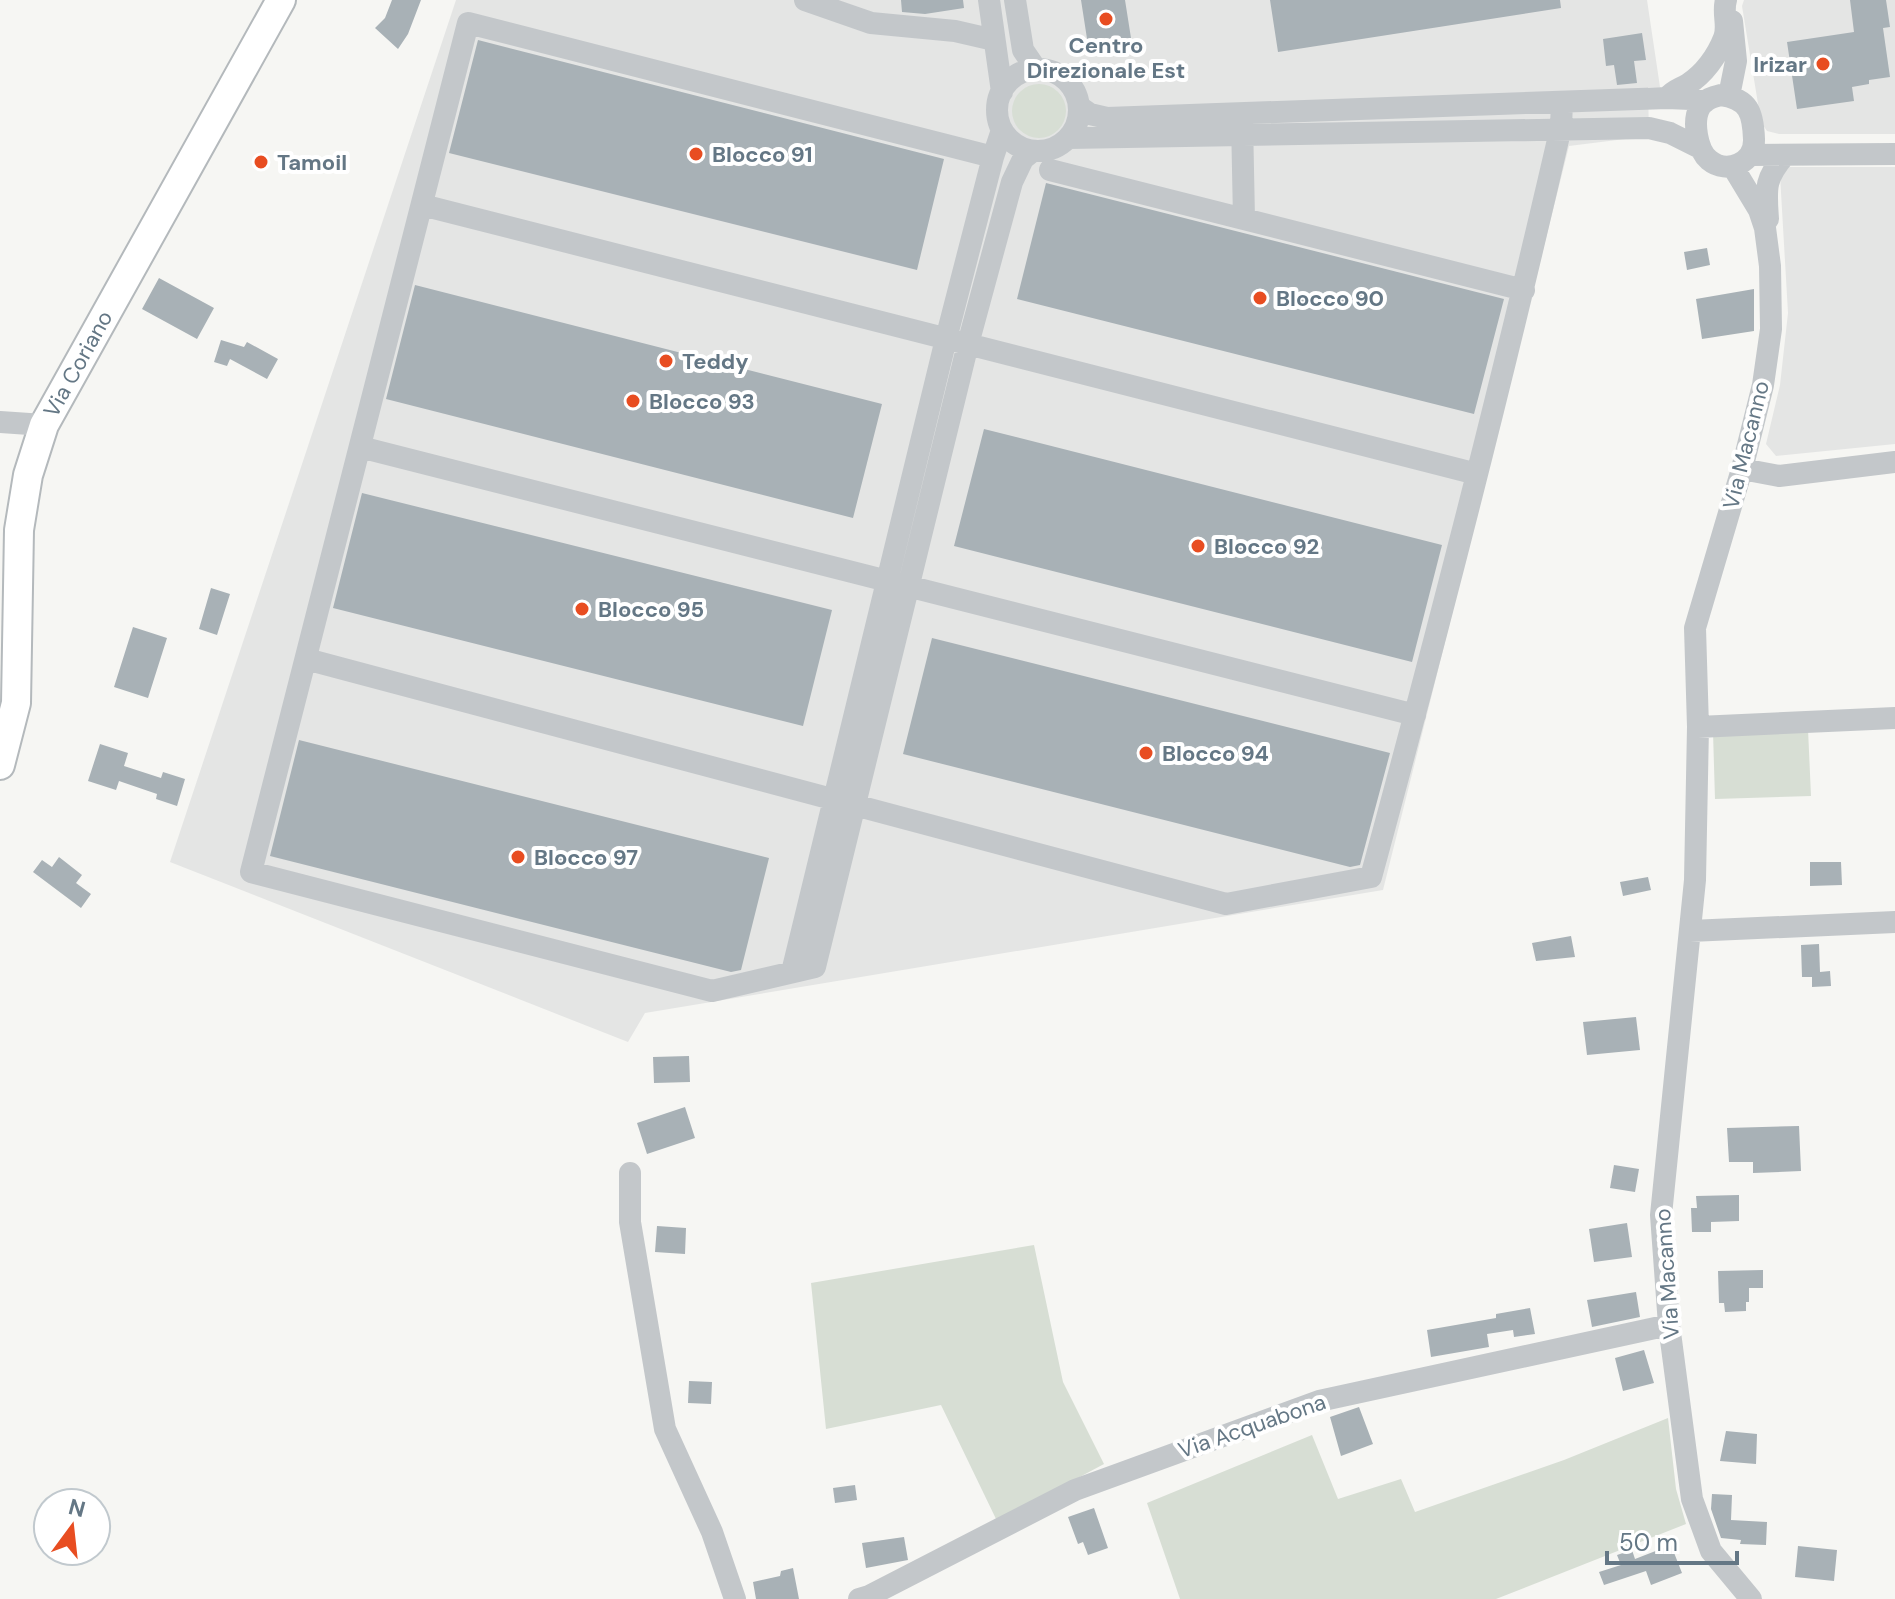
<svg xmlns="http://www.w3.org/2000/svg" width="1895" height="1599" font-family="'DM Sans',sans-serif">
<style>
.built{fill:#e4e5e4}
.green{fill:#d7ded4}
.building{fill:#a8b1b6}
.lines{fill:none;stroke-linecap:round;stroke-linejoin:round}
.major-casing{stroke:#b4b9bc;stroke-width:32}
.minor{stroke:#c3c7ca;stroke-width:22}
.major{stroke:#fff;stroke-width:28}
.poi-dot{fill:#e84d21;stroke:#fff;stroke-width:3}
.labels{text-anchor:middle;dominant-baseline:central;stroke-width:8;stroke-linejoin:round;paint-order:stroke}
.poi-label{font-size:22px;font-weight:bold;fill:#647785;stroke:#fff;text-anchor:start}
.street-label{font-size:22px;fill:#647785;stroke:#fff}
</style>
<rect width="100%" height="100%" fill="#f6f6f3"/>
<path class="built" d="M456,0H1647L1660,87H1648L1649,136L1569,146L1383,890L645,1013L628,1042L170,862Z
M1744,0H1895V134H1779L1767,131L1761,122L1742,6Z
M1789,167H1895V444L1776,456L1766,444L1780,385L1788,313L1780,175Z"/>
<path class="green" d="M1012 111a27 27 0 1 1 54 0a27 27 0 1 1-54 0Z
M1808,729L1811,796L1715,799L1713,732Z
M1034,1245L1063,1382L1104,1464L997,1521L941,1405L826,1429L811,1283Z
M1668,1418L1676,1489L1686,1524L1496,1599H1180L1147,1503L1312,1435L1338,1499L1401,1479L1415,1512L1564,1460Z"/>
<path class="building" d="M392,0H421L408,34L398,49L375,28L385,18Z
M901,0H963L964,8L925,14L902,12Z
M1081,0H1125L1131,38L1088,45Z
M1270,0H1560L1561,8L1278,52Z
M1850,0H1886L1890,27L1883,28L1890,77L1869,80V84L1852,87L1854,101L1797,109L1787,42L1854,32Z
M1642,33L1646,60L1634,61L1637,83L1617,85L1614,65L1606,66L1603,39Z
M478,40L944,159L917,270L449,153Z
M1046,183L1504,299L1474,414L1017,299Z
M1707,248L1710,265L1687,270L1684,252Z
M159,278L214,308L197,339L142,309Z
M415,285L882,404L853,518L386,399Z
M1754,289V331L1702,339L1696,299Z
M221,340L244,347L247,342L278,359L267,379L230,359L227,366L214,362Z
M984,429L1442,545L1412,662L954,546Z
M362,493L832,610L803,726L333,608Z
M211,588L230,594L217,635L199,629Z
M133,627L167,638L148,698L114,687Z
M932,638L1390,753L1360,865L1350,867L903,754Z
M299,740L769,858L741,970L731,972L270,856Z
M100,744L128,753L124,766L161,778L163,772L185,779L177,806L156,799L157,794L119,781L116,790L88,781Z
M59,857L82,875L76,883L91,894L81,908L33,872L42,860L52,867Z
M1810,862H1841L1842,885L1810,886Z
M1648,877L1651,890L1623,896L1620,882Z
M1571,936L1575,957L1536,961L1532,943Z
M1819,944L1820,972L1830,971L1831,986L1812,987V977H1802L1801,945Z
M1636,1017L1640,1050L1587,1055L1583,1022Z
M689,1056L690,1082L654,1083L653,1057Z
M685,1107L695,1138L647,1154L637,1123Z
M1799,1126L1801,1171L1753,1173V1162H1729L1727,1128Z
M1614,1165L1639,1169L1635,1192L1610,1188Z
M1739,1195V1221L1711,1222V1232H1692L1691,1208H1697L1696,1196Z
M1627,1223L1632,1257L1594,1262L1589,1229Z
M657,1226L686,1228L685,1254L655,1252Z
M1763,1270V1288H1749V1302H1746V1311L1725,1312L1724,1303H1719L1718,1271Z
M1636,1292L1640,1317L1592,1327L1587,1300Z
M1530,1308L1535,1334L1514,1337L1513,1330L1487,1334L1489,1347L1431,1357L1427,1330L1496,1318V1314Z
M1644,1350L1654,1383L1623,1391L1615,1358Z
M689,1381L712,1382L711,1404L688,1403Z
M1359,1407L1373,1444L1341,1456L1330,1417Z
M1726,1431L1757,1434L1756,1464L1720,1461Z
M855,1485L857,1500L835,1503L833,1488Z
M1712,1494L1732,1495L1731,1520L1767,1522L1766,1545L1740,1544L1741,1540L1721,1538L1711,1509Z
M1094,1508L1108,1548L1088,1555L1083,1542L1078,1544L1068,1517Z
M904,1537L908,1560L866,1568L862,1543Z
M1671,1545L1682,1573L1651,1585L1646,1571L1604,1585L1599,1572L1621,1565L1617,1555L1632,1550L1635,1559Z
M1798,1546L1837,1550L1834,1581L1795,1577Z
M793,1568L799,1599H756L753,1582L780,1576L781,1571Z"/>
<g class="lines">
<defs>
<path id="major" d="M0,765L16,703L19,530L28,475L44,425L281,0"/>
</defs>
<use href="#major" class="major-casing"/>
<path class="minor" d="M805,0L871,23L955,31L994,40
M989,0L1002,92
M1015,0L1023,50L1036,69
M997 110a41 41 0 1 1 82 0a41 41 0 1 1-82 0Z
M1721,95C1749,99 1753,113 1754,139C1755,163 1727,175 1709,160C1697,150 1692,121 1700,107C1705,99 1713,97 1721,95Z
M1729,96L1736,61L1732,21
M1667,98C1673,90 1680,89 1688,84C1704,74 1717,56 1724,38C1729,26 1722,13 1726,0
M1080,107L1090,114L1107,118L1667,98L1691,99L1705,102
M1242,120L1244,219
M1068,138L1649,128L1670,133L1700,148
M1751,155L1895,154
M993,157L468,23L251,872L712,991L815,967L968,344L1012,182L1023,159L1033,151
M1733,167L1759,210L1765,228L1770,266L1771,329L1763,385L1742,469L1695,628L1698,727L1695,880L1661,1215L1669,1325L1692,1499L1711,1551L1751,1599
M1050,170L1524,290
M422,205L1477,474
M1768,219C1766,189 1764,179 1785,155
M0,422L44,425
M360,447L1415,715
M1742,469L1779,476L1895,462
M306,659L1226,904L1371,877C1439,628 1503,379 1561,127L1562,102
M1698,727L1895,718
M1690,931L1895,922
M792,972L946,339L993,157L1002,130
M630,1173V1222L665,1429L712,1532L735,1599
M859,1599L869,1596L1075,1490L1319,1401L1669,1325"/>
<use href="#major" class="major"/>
</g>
<g class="poi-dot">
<circle cx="1106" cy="19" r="8"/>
<circle cx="1823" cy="64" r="8"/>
<circle cx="696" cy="154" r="8"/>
<circle cx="261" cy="162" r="8"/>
<circle cx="1260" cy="298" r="8"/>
<circle cx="666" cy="361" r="8"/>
<circle cx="633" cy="401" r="8"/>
<circle cx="1198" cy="546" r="8"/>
<circle cx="582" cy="609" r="8"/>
<circle cx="1146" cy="753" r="8"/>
<circle cx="518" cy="857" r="8"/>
</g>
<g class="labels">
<g class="poi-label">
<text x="1106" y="45" text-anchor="middle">Centro<tspan x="1106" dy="25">Direzionale Est</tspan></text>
<text x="1807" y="64" text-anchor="end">Irizar</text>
<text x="712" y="154">Blocco 91</text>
<text x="277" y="162">Tamoil</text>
<text x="1276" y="298">Blocco 90</text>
<text x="682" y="361">Teddy</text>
<text x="649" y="401">Blocco 93</text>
<text x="1214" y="546">Blocco 92</text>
<text x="598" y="609">Blocco 95</text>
<text x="1162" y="753">Blocco 94</text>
<text x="534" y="857">Blocco 97</text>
</g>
<g class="street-label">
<text transform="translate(78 364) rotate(-61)">Via Coriano</text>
<text transform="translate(1746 445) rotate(-76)">Via Macanno</text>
<text transform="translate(1667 1274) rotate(-94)">Via Macanno</text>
<text transform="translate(1252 1426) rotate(-19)">Via Acquabona</text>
</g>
</g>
<g transform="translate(72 1527) rotate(15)"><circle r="38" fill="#ffffff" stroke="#c1c9ce" stroke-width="2"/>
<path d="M0-6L14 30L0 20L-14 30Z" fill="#e84d21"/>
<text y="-12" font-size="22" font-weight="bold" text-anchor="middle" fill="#647785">N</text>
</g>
<path d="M1607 1551v12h130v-12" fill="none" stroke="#647785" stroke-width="4"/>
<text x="1619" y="1551" font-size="24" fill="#647785" stroke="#ffffff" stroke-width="6" paint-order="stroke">50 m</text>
</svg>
